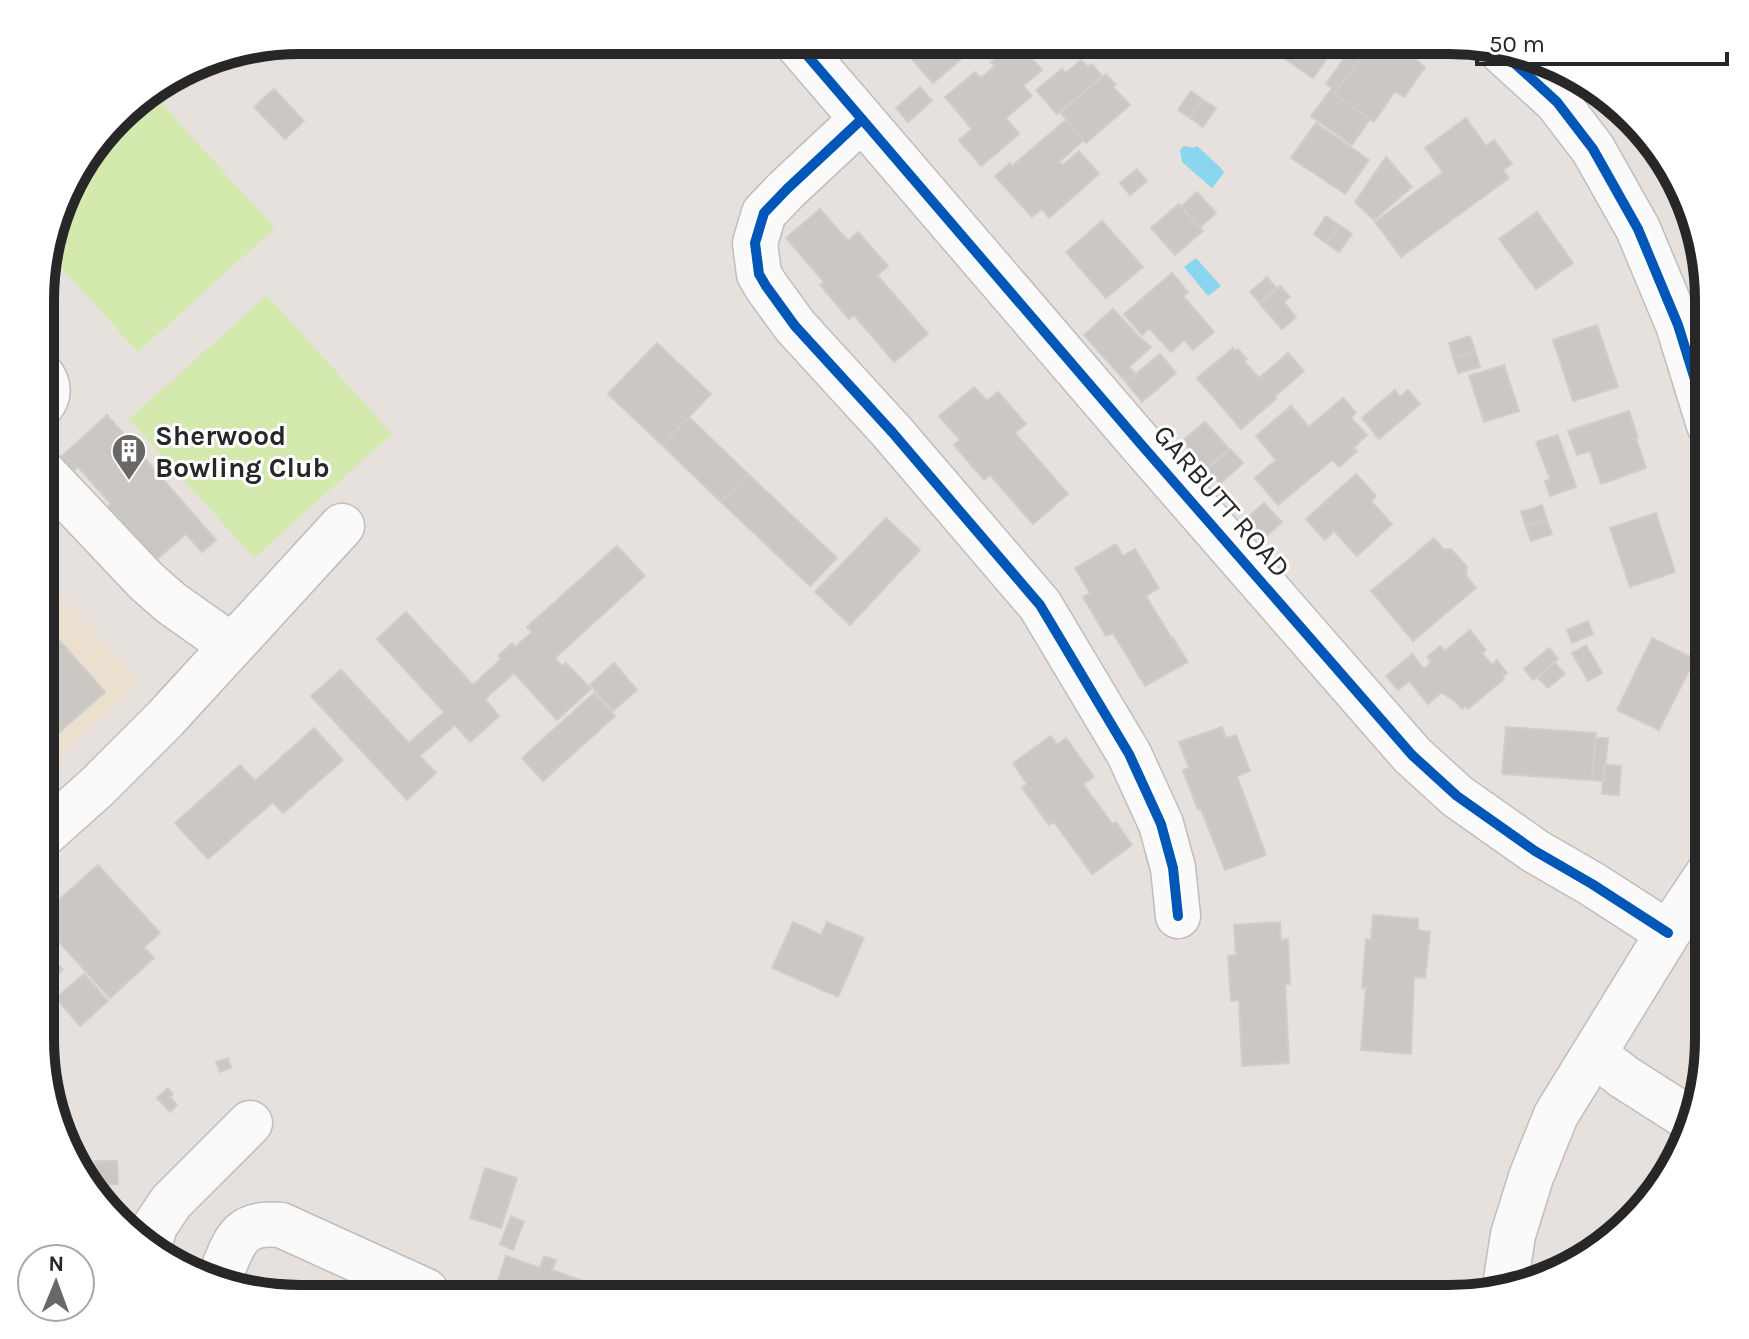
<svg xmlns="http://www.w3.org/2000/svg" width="1749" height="1339" font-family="Karla,sans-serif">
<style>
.education{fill:#ebe0cf}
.pitch{fill:#d4e9ae}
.water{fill:#89d6ee}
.building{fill:#cbc7c3;stroke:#d1cdc8;stroke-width:2}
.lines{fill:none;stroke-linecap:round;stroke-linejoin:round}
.minor-casing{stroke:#bfbdbe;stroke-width:47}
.minor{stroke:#fbfafa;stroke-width:44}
.cycleway-casing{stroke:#fff;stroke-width:15}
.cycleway{stroke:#0057b8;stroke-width:10}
.labels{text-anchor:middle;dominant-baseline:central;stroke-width:6;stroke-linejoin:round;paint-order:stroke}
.poi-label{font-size:28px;font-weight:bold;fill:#272727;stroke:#fff;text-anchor:start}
.street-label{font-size:28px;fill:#272727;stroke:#fff}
.rim{fill:none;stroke:#272727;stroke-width:10}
</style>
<rect width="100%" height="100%" fill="#e6e1dc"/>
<path class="education" d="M42,576L141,680L41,777Z"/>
<path class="pitch" d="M151,92L275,228L138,352L47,252L75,171L111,126Z
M267,295L392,434L254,558L129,419Z"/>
<path class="water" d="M1184,146L1194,148L1197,146L1220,167L1224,173L1212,188L1182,162L1180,150Z
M1196,258L1221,286L1208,296L1184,267Z"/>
<path class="building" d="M837,40H855L845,49Z
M911,40H983L933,83L902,48Z
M1150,40H1180L1170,54Z
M1283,40H1340L1313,78L1275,52Z
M1357,40H1380L1376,46L1372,42L1334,94L1370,119L1352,145L1311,116L1332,88L1326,84Z
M1380,40L1394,41L1398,43L1400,41H1405L1421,53L1416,60L1425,67L1404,97L1395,91L1374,122L1334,94L1372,42L1376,46Z
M1017,42L1042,70L1023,86L1032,96L1006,118L1019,134L981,166L959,140L972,129L945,97L975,72L981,78L995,66L991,62Z
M1081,60L1088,67L1092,64L1102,76L1057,114L1036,90L1062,69L1066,73Z
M1106,74L1116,85L1113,87L1130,105L1086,143L1061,113Z
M920,87L932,101L908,122L896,108Z
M274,89L304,121L285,139L254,107Z
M1191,91L1203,100L1190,118L1178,110Z
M1203,100L1216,108L1203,127L1190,118Z
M1466,118L1486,146L1494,140L1512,164L1503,170L1509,178L1401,257L1375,222L1443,172L1425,148Z
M1066,120L1084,140L1059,162L1063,165L1079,151L1099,174L1049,218L1042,209L1032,217L995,176L1010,163L1012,166Z
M1316,123L1369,160L1345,194L1291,158Z
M1386,157L1412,187L1374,220L1355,202Z
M1137,169L1147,181L1130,195L1120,183Z
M1197,192L1216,213L1200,227L1181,207Z
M1179,204L1203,231L1175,255L1151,228Z
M820,209L848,241L858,232L888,266L877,275L928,334L894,362L854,315L849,319L820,285L824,282L786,238Z
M1537,212L1573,263L1536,289L1499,239Z
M1326,216L1339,225L1326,243L1314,234Z
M1102,221L1143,267L1106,298L1066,252Z
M1339,225L1352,234L1339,252L1326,243Z
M1693,232L1702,270L1694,273L1684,245L1687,244L1685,235Z
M1172,273L1188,292L1183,296L1214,332L1193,350L1184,340L1171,352L1149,328L1142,335L1124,314Z
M1267,277L1276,288L1260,303L1250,292Z
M1280,286L1290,297L1284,302L1296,317L1282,329L1260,304Z
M1113,309L1140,338L1151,347L1129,367L1136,374L1126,382L1084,335Z
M1597,325L1618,387L1573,401L1553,340Z
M1470,336L1475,350L1453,357L1449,343Z
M657,343L711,394L662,445L608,394Z
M1233,348L1235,351L1238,349L1247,359L1244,361L1259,378L1288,353L1304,371L1274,397L1276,399L1241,429L1197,378Z
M1475,351L1480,367L1458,373L1453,358Z
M1160,354L1176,373L1142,402L1126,382Z
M1504,365L1519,411L1484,422L1469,376Z
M974,387L987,401L998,392L1026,424L1015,433L1068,494L1033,524L990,475L984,480L954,445L960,440L939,416Z
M1395,390L1400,397L1408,390L1420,404L1379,439L1362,418Z
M1343,398L1356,413L1351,418L1367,435L1353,448L1357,451L1339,467L1332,460L1278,505L1255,478L1276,460L1256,436L1291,406L1309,427Z
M1629,411L1638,438L1636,439L1646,468L1601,484L1590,451L1577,455L1568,431Z
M107,415L216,540L202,552L186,534L156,560L108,507L111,504L78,467L74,471L61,457Z
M689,417L748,474L721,502L662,445Z
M1205,422L1229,449L1206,469L1182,441Z
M1558,435L1576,487L1550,496L1545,481L1550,479L1536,442Z
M1230,449L1243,463L1220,484L1207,470Z
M748,474L837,558L810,586L721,502Z
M1356,474L1376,496L1371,501L1392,524L1357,556L1334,531L1325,540L1306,519Z
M1264,503L1282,522L1263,539L1246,519Z
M1542,505L1547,520L1526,527L1521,512Z
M1656,513L1675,572L1630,587L1610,528Z
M886,518L920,550L850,625L815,592Z
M1547,520L1552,534L1531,541L1526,527Z
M1434,538L1443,549H1451L1467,567L1466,576L1476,588L1413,641L1371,591Z
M1116,544L1123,556L1135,549L1159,588L1146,596L1172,639L1173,638L1188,662L1145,686L1113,633L1106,636L1083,597L1090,593L1075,568Z
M617,546L645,576L555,658L562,666L566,663L591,689L557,720L514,673L485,699L499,716L470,742L455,725L420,756L436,773L407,800L311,696L341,670L409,743L444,712L377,639L406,612L473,685L501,659L498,656L512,643L515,647L532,632L527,627Z
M1588,621L1593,634L1572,643L1567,630Z
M1470,630L1486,650L1482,653L1492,665L1497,660L1507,673L1502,677L1504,679L1468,709L1466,706L1462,709L1454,700L1448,697L1442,692L1428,704L1409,681L1398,690L1386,676L1412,654L1424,669L1431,662L1427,657L1440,646L1445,651Z
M1652,638L1695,659L1659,730L1617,710Z
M60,641L105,692L44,746L41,742V657Z
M1586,645L1602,673L1588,681L1572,653Z
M1549,648L1558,659L1533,680L1524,669Z
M614,663L637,690L613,711L590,685Z
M1555,663L1565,674L1548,688L1538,678Z
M594,693L615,716L543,781L522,758Z
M1222,727L1226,738L1236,735L1250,771L1237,776L1266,855L1225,870L1201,809L1198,810L1183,770L1189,768L1179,742Z
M1506,727L1596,733L1592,780L1502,774Z
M314,728L343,760L283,813L273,802L208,859L175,823L240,765L255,781Z
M1051,736L1057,745L1066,738L1094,777L1083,784L1113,825L1116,822L1132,845L1092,874L1054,822L1049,825L1022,788L1027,784L1013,763Z
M1596,738H1608L1604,781L1592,780Z
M1604,765L1621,766L1619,795L1602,794Z
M98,865L160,933L144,947L154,958L110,998L41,922V916Z
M1373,915L1418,919V930L1430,932L1425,978L1414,977L1411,1054L1361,1050L1366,988H1362L1366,939L1371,940Z
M793,922L821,935L827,922L864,938L838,997L772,968Z
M1280,922L1281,940L1288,939L1290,984H1285L1289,1063L1242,1066L1239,1000L1231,1001L1228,956L1236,955L1234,925Z
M41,945L63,970L41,990Z
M84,974L108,1001L80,1026L56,998Z
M228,1058L231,1068L220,1072L216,1062Z
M168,1088L173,1094L170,1097L177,1105L170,1112L157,1098Z
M95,1161H117L118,1184L96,1185Z
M485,1168L517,1178L501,1228L470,1218Z
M511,1216L524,1222L513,1250L500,1244Z
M506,1256L540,1268L544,1256L556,1260L552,1270L583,1281L577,1299H492Z"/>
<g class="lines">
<defs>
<path id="minor" d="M794,40L1139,442L1412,755L1457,796L1535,851L1592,884L1668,933
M1498,48L1557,102L1593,149L1638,229L1678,325L1709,425
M862,119L787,189L764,213L755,243L759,274L766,286L795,326L892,432L1040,605L1129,754L1161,824L1173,868L1178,916
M42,405C50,395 49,385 42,375
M42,471L146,581L171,603L232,646
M41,837L97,787L165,719L342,526
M1594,1054L1624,1077L1693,1121
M149,1247L155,1226L171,1202L250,1123
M217,1283C234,1247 234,1220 281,1225L426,1291L431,1299
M1505,1286L1513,1235L1531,1177L1556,1115L1668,933L1709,872"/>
</defs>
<use href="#minor" class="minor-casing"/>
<use href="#minor" class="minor"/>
<defs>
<path id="cycleway" d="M794,40L1139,442L1412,755L1457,796L1535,851L1592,884L1668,933
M1498,48L1557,102L1593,149L1638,229L1678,325L1709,425
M862,119L787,189L764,213L755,243L759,274L766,286L795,326L892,432L1040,605L1129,754L1161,824L1173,868L1178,916"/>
</defs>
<use href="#cycleway" class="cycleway-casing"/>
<use href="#cycleway" class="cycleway"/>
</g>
<defs>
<symbol id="building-pin" viewBox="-11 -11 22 30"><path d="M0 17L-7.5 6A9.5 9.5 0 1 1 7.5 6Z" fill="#6a6866" stroke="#fff"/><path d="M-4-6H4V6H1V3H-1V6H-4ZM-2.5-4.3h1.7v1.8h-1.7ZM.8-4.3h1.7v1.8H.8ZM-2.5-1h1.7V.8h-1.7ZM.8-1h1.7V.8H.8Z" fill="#fff"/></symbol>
</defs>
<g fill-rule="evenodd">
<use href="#building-pin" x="109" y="431" width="40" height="54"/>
</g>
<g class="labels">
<g class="poi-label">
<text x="155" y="435">Sherwood<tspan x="155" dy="32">Bowling Club</tspan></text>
</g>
<g class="street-label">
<text transform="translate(1222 501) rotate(49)">GARBUTT ROAD</text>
</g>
</g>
<path d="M0 0H1749V1339H0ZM300 54H1449A246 246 0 0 1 1695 300V1039A246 246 0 0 1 1449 1285H300A246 246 0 0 1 54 1039V300A246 246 0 0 1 300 54Z" fill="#fff" fill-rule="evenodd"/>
<path class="rim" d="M300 54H1449A246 246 0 0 1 1695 300V1039A246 246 0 0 1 1449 1285H300A246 246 0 0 1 54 1039V300A246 246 0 0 1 300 54Z"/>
<g transform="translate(56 1283) rotate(1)"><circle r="38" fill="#ffffff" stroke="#a9a9a9" stroke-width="2"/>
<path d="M0-6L14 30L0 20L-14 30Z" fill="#6a6866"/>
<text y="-12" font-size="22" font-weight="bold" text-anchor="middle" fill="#272727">N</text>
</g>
<path d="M1477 52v12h250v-12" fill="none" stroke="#272727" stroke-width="4"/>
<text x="1489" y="52" font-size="24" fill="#272727" stroke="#ffffff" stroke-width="6" paint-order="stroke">50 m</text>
</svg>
